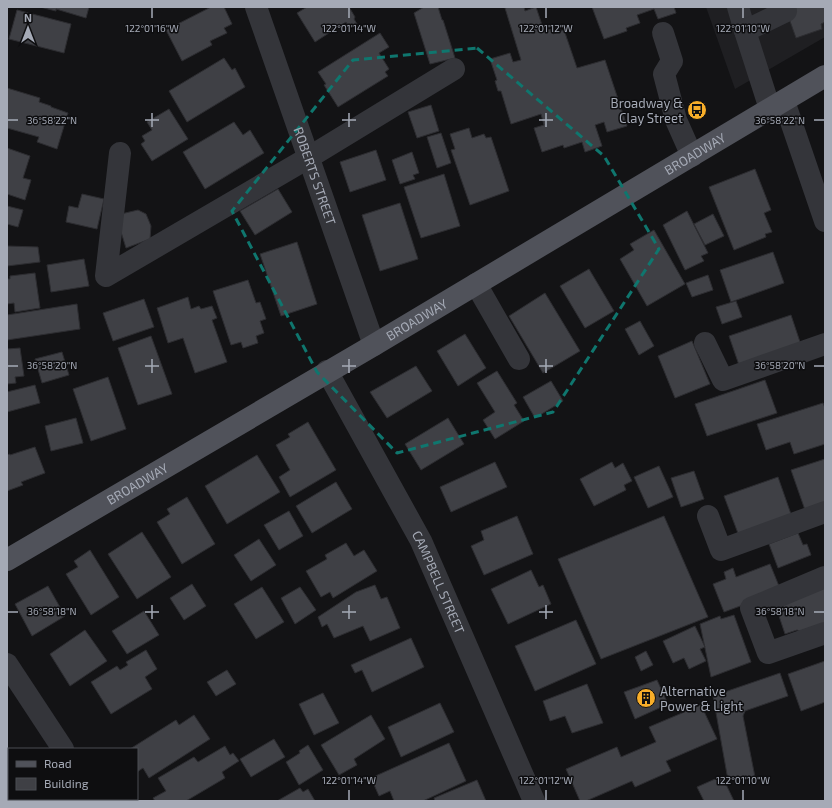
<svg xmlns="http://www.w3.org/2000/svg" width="832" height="808" font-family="'Exo 2',sans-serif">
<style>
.built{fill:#1f1f22}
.building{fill:#3f4045;stroke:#2d2d31}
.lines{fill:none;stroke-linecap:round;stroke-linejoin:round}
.minor{stroke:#34353a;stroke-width:22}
.major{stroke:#50525a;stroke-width:22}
.marked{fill:none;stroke:#0f766e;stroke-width:3;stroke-dasharray:8 5;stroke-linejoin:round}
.ticks{fill:none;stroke:#a5aab6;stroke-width:1.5}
.labels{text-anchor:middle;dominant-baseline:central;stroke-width:3;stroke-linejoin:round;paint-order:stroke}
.poi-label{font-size:13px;fill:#a5aab6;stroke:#0e0e10;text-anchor:end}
.street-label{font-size:13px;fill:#a5aab6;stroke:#0e0e10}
.ticks-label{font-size:10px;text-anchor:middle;fill:#a5aab6;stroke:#0e0e10;stroke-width:3;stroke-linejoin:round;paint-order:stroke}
</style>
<rect width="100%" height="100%" fill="#131315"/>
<path class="built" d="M706,7H825V37L735,89Z"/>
<path class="building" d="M40,7H89L86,18L56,9V11Z
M211,7H224L232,24L224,28L227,33L210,41L212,45L182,61L166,30Z
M307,7H349L355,17L354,19L357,24L350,28L346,22L315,42L297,13Z
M424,7H438L442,20H443L455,58L430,64L414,13Z
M509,7H524L525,11L536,7L544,31L550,29L553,34L564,30L577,68L605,60L627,126L607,132L604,122L595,125L602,146L585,152L582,142L564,148L563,145L542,152L534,128L544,125L541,114L511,124L501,91H498L495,81L497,80L490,59L510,53L513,62L521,60L505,8Z
M592,7H674L676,13L658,19L654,9L637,15L640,23L626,28L627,31L604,39Z
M785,7H825V22L821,24L822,29L796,38Z
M17,10L71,24L64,53L9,39Z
M380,33L389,47L379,53L389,69L385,72L388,76L338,107L324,85L326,84L318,72Z
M224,58L232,70L235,68L245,87L187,122L169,91Z
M7,88L40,98L39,102L51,106V107L68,113L57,149L37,142L39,137L7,128Z
M431,105L439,131L417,138L408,112Z
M169,109L188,139L152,161L141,144L145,141L142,136L152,130L147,122Z
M234,122L243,135L250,130L264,153L205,189L183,152Z
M469,128L472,138L484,134L486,138L491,137L509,191L470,205L451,150L455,149L450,134Z
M441,133L451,163L437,168L427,137Z
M7,148L30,156L23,178L31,180L25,200L7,194Z
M376,150L386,180L350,192L340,162Z
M412,152L419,173L413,175L415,179L400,184L392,160Z
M755,169L771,210L764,213L772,232L765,234L766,237L734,250L709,187Z
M444,174L460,226L421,238L404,187Z
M278,189L292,212L255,235L240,211Z
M82,194L104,199L97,229L66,222L69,206L78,208Z
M400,203L418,259L380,271L362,215Z
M7,206L23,210L18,227L7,224Z
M138,210L146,214L151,226L150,239L126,248L118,222L121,214Z
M687,211L708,253L701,256L704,261L685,270L663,225Z
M713,214L724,236L705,245L694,224Z
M654,230L685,284L647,306L620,259L634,250L630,244Z
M297,242L317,304L281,316L260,254Z
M7,246L38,247L40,262L7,266Z
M773,252L784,283L731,302L720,270Z
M84,259L89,286L51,292L47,265Z
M589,269L614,311L585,328L560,286Z
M35,273L40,308L15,312L14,303L7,304V279H10V276Z
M708,275L713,290L692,297L686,283Z
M248,280L256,303L260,302L266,319L260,321L264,333L256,336L258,343L243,348L241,342L231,345L213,291Z
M545,293L580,351L543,373L509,316Z
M188,297L191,309L199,306L201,309L212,306L217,318L212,320L227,362L195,373L183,338L168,343L157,308Z
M144,299L154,327L113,341L103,313Z
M736,301L742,317L722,324L716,307Z
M77,304L80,329L7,340V315Z
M791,315L802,348L740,368L729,336Z
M640,321L654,346L639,355L625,329Z
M465,334L486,368L458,386L437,351Z
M151,336L172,394L138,405L118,348Z
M692,341L710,384L675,398L658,356Z
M20,348L24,376L15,377L16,383L7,384V349Z
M62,352L69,375L42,383L35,359Z
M416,366L432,391L387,418L370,392Z
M497,371L517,403L514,405L524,421L495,439L483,420L495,412L477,383Z
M108,377L126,429L91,441L73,389Z
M765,380L777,413L707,436L695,404Z
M551,381L563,401L535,418L523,397Z
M35,385L40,403L7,412V392Z
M823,403L825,408V444L794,454L790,442L766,450L757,424Z
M76,418L83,443L51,451L45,426Z
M448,418L464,444L421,470L405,444Z
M308,422L336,470L290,497L279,477L290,470L276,445L290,437L288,434Z
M35,447L45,473L21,482L23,485L7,491V455L10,454V455Z
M257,455L280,492L227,524L205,486Z
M825,459V503L805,510L791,470Z
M495,462L507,487L451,512L440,487Z
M612,462L615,468L623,463L632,481L624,485L626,490L594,506L580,479Z
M659,466L673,497L648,508L634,477Z
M694,471L704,499L681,507L671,478Z
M778,477L792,517L739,536L724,496Z
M336,482L352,509L312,533L296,506Z
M187,497L215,544L182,564L157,522L170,514L167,509Z
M289,511L303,536L279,550L264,525Z
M517,516L533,554L484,575L471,546L484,540L481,531Z
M664,516L708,617L601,659L558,559Z
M142,532L171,577L137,599L108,554Z
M798,533L803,545L807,544L811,555L778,568L769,544Z
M259,539L276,565L251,581L234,555Z
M346,543L354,556L364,550L377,571L333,598L330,592L321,597L306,571L327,559L325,555Z
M90,550L119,597L91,615L66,574L78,567L74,561Z
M770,564L781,591L724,612L713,584L726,579L724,572L733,568L736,577Z
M531,570L539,587L543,585L551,604L508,624L491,589Z
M825,583V623L800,631L797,630L785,634L774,601Z
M192,584L206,606L184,620L170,598Z
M375,585L381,599L387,597L400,628L370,641L363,626L334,638L327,624L322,627L318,617L356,592Z
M48,586L65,616L32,636L15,604Z
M262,587L284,622L256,639L234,604Z
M300,587L316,610L295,624L281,598Z
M144,611L159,635L127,654L112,631Z
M734,615L751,662L711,677L700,624L720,616L721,619Z
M576,620L596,664L535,691L515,646Z
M695,626L705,647L700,649L706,661L689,669L684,658L673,663L663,641Z
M85,630L107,661L70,686L50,654Z
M411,638L424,667L372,692L362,670L355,673L351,665Z
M146,650L157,669L145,677L152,689L111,714L91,682L117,666L120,670L128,665L126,662Z
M646,651L653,665L641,671L635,657Z
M825,661V702L801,711L788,674Z
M227,670L236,684L216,696L207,682Z
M780,673L788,696L745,711L743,716L755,777L728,780L713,696Z
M657,680L668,704L635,719L624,692Z
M587,684L603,723L572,733L565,716L550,721L543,701Z
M323,693L339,723L314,735L299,704Z
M440,703L454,732L401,757L388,727Z
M701,705L717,739L666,761L671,771L635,787L632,781L586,801H580L566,769L617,747L621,757L656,742L649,727Z
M194,715L210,739L149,778L143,768L137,772V749H130L176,720L179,725Z
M371,715L385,739L354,759L357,765L339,775L321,745Z
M274,739L285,757L251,777L240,759Z
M449,743L466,781L423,801H394L390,791L379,796L371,778Z
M308,745L323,770L299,785L286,762L300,753L299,751Z
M225,746L230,755L233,753L239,761L222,772L225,778L186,801H155L153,798L166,791L158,778L194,757L198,762Z
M9,774V799H34L35,801H7V775Z
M722,776L734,801H704L697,787Z
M477,780L486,801H435L434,798Z
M300,788L303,792L308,789L315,801H277Z"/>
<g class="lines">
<g class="minor">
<path id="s1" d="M256,7L374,345"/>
<path d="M738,7L745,31"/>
<path d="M663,33L672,61L664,74L676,120L692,156"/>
<path d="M784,101L825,221"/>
<path d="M770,109L745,31L786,11"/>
<path d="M120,153L106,276L308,158L454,69"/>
<path d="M476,284L519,359"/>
<path d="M705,343L723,380L825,344"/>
<path id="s2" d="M327,371L421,541L534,801"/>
<path d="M708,516L721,550L825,512"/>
<path d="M825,577L751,608L768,653L825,633"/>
<path d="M7,664L63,749"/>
<path d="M95,799L97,801"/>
</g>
<path class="major" id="s3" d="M7,560L374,345L825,76"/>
</g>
<path class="marked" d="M477,48L604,156L659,249L553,412L397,453L317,372L232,211L353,60Z"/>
<path class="ticks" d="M152,8V18M349,8V18M546,8V18M743,8V18M152,113V127M349,113V127M546,113V127M8,120H18M145,120H159M342,120H356M539,120H553M814,120H824M152,359V373M349,359V373M546,359V373M8,366H18M145,366H159M342,366H356M539,366H553M814,366H824M152,605V619M349,605V619M546,605V619M8,612H18M145,612H159M342,612H356M539,612H553M814,612H824M349,790V800M546,790V800M743,790V800"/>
<defs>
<symbol id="bus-disc" viewBox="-11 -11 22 22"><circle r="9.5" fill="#f8ae29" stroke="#0e0e10"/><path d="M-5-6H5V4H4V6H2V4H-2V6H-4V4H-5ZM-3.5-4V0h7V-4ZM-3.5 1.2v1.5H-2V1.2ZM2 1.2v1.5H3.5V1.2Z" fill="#111"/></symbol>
<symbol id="building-disc" viewBox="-11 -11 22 22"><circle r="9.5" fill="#f8ae29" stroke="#0e0e10"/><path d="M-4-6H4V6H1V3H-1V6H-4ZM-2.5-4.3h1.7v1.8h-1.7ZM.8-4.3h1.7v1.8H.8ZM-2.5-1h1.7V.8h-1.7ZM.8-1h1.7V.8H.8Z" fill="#111"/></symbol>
</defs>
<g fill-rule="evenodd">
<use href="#bus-disc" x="686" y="99" width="22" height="22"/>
<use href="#building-disc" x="635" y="687" width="22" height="22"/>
</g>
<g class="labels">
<g class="poi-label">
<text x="683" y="103">Broadway &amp;<tspan x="683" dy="15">Clay Street</tspan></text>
<text x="660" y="691" text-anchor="start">Alternative<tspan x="660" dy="15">Power &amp; Light</tspan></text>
</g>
<g class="street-label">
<text stroke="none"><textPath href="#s3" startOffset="799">BROADWAY</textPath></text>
<text stroke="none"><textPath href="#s1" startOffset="179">ROBERTS STREET</textPath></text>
<text stroke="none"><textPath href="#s3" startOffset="475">BROADWAY</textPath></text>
<text stroke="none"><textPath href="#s3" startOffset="151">BROADWAY</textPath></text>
<text stroke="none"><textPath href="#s2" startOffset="239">CAMPBELL STREET</textPath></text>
</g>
</g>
<g class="ticks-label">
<text x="152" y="32">122°01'16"W</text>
<text x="349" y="32">122°01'14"W</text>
<text x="546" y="32">122°01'12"W</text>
<text x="743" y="32">122°01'10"W</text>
<text x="52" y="124">36°58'22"N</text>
<text x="780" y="124">36°58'22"N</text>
<text x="52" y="369">36°58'20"N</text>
<text x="780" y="369">36°58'20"N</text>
<text x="52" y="615">36°58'18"N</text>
<text x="780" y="615">36°58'18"N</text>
<text x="349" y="784">122°01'14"W</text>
<text x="546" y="784">122°01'12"W</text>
<text x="743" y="784">122°01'10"W</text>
</g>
<rect width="832" height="808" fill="none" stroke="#a5aab6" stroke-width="16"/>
<rect x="8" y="748" width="130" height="52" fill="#0e0e10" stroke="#4a4c52"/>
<rect x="16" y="761" width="20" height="6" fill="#50525a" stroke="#4a4c52"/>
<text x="44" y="768" font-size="12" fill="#a5aab6">Road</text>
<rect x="16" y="778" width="20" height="12" fill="#3f4045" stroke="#4a4c52"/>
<text x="44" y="788" font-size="12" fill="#a5aab6">Building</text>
<g transform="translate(28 28)" stroke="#0e0e10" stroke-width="3" paint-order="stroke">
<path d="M0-3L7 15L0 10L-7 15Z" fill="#a5aab6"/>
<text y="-6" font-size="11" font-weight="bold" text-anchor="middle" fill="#a5aab6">N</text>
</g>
</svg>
